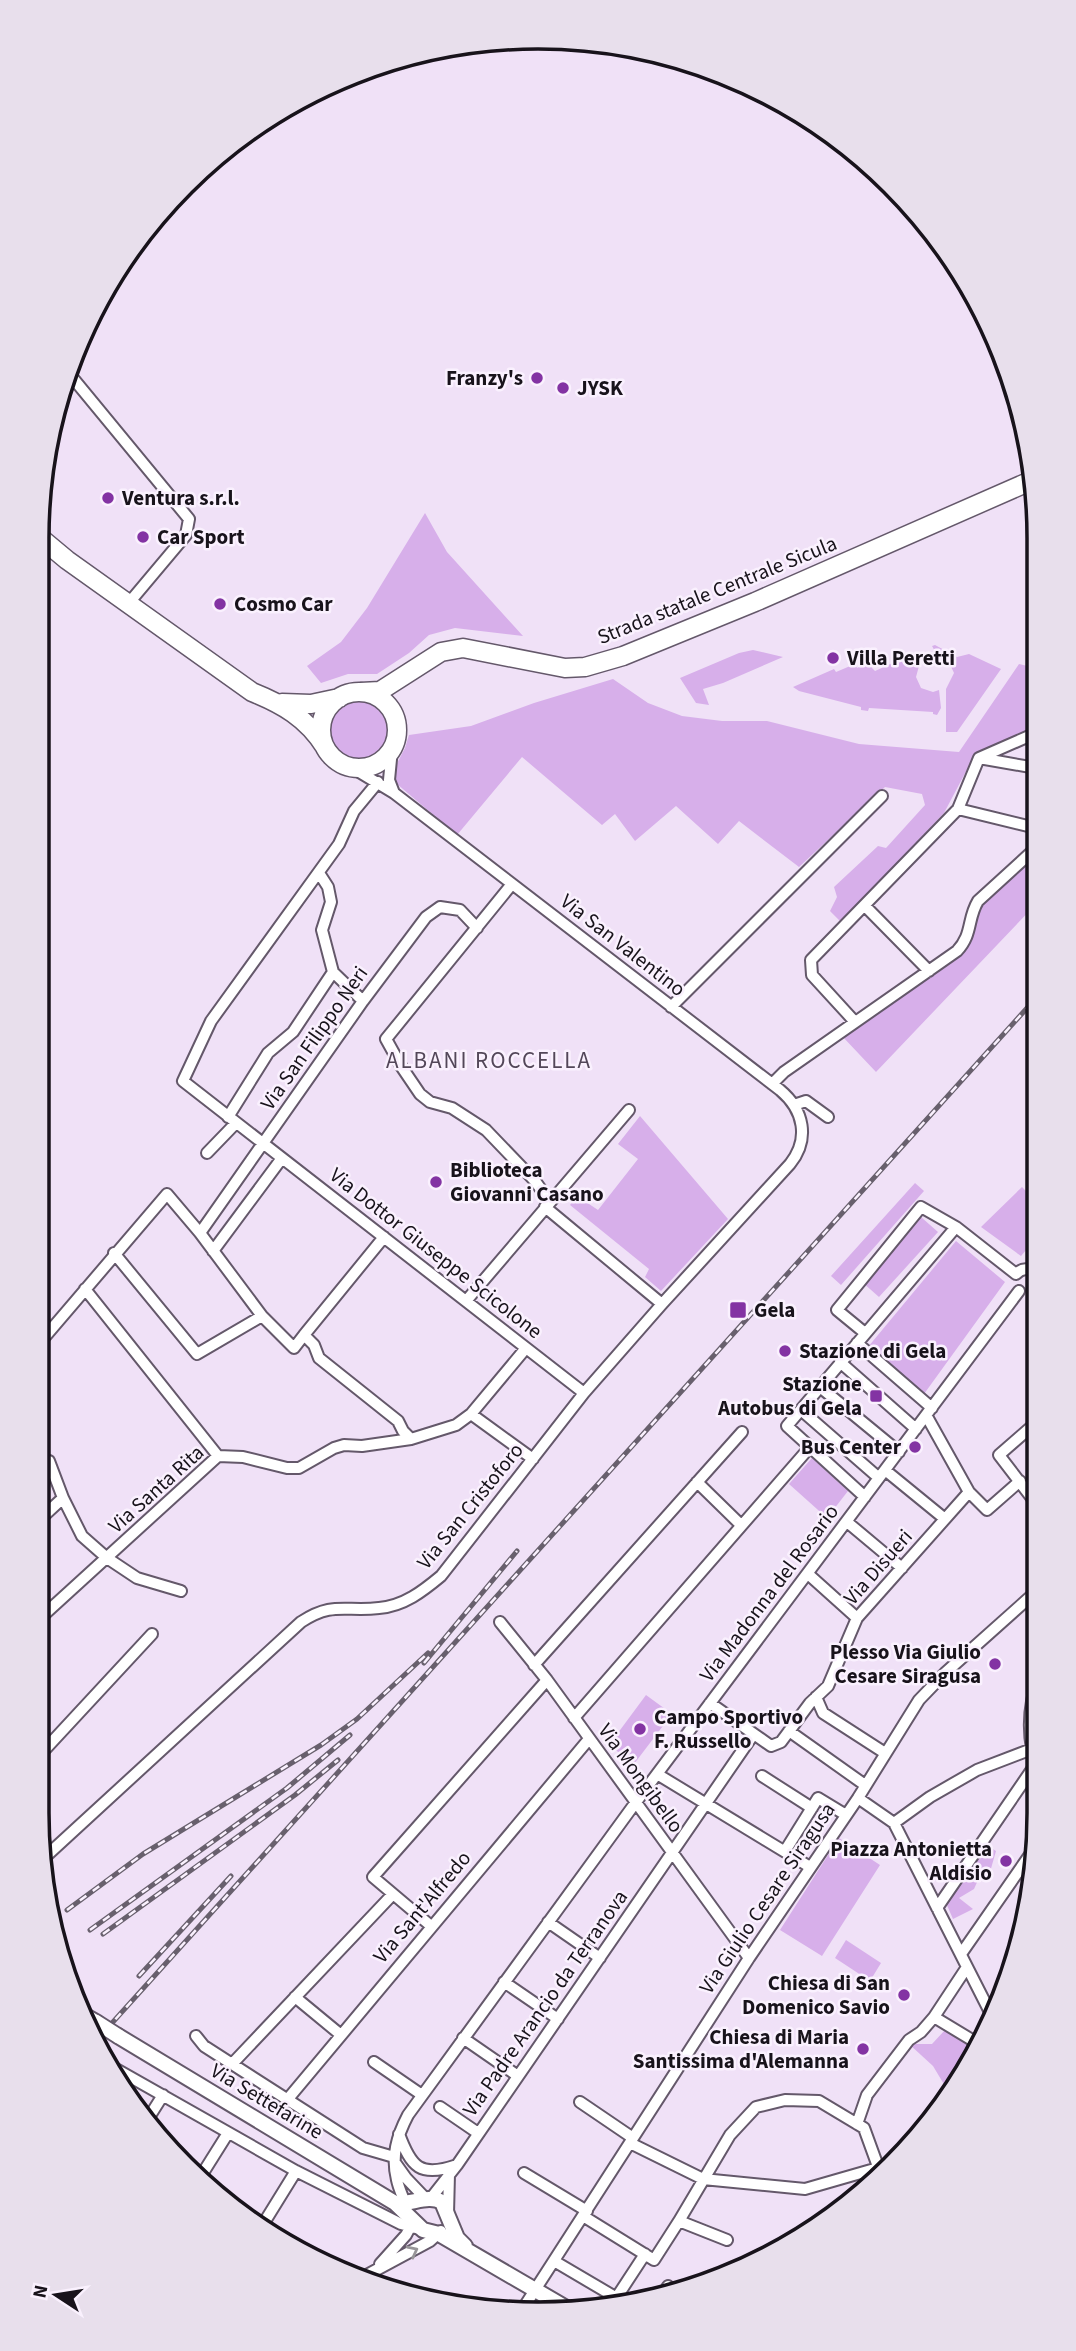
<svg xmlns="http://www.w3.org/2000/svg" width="1076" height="2351" font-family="'Source Sans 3',sans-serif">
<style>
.green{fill:#d7afea}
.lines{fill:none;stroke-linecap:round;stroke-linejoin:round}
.minor-casing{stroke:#64586a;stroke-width:14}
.tertiary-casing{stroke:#64586a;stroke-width:18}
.primary-casing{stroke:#64586a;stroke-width:21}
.minor{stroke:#fff;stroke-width:10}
.tertiary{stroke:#fff;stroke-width:14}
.primary{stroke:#fff;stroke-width:18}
.rail-casing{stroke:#68606d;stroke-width:5}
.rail{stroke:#faf1fe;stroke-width:2.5;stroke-dasharray:8;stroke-linecap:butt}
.tertiary-bridge-casing{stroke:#64586a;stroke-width:18;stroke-linecap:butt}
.tertiary-bridge{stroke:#fff;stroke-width:14}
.oneway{stroke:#979598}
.poi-dot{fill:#8333a3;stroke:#faf1fe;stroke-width:2.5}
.labels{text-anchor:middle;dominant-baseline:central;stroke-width:5;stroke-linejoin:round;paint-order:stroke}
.poi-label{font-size:21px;font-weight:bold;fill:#18131b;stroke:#faf1fe;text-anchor:start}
.street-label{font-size:21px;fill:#18131b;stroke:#faf1fe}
.neighbourhood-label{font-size:23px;letter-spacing:2px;fill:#534759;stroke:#faf1fe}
.rim{fill:none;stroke:#18131b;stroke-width:3.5}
</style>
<rect width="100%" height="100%" fill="#f0e1f7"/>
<path class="green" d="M425,513L447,552L523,636L455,628L429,635L409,653L377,674H348L321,683L307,666L341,642L367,608Z
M935,645L957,657L969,654L1001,669L957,732H946V689L954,673L948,660L936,653L932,646Z
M753,650L783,657L723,683L703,689L709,705L696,703L680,678L739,653Z
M906,657L919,666L916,677L921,688L933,692L939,690L941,708L937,715L933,714V712L869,708L868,711L861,710V707L799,691L793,687L834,669L836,672L855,664L857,668L867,663L875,671Z
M1019,664L1036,668V726L971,762L944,813L841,922L830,911L837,897L834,887L878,846L886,848L925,805L922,794L885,787L799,867L739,821L718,844L676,806L635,841L615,814L602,825L522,757L457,835L397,784L393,771L405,748L409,735L471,726L534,703L613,679L648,703L682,716L722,721H767L859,744L959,752Z
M328 732a31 31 0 1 1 62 0a31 31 0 1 1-62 0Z
M1036,849V904L876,1072L842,1036L954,959L970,943L975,918L984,898Z
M640,1116L728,1219L661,1291L645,1277L649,1269L570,1205L577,1196L598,1210L638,1159L618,1144Z
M915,1183L924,1191L841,1285L831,1276Z
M1022,1187L1037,1202V1237L1021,1256L981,1227Z
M921,1217L938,1232L879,1297L862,1282Z
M956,1241L1005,1282L924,1394L868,1347Z
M812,1458L848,1491L827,1518L789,1484Z
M646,1695L672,1714L634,1764L609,1745Z
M839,1838L880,1865L822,1956L780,1930Z
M988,1846L996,1851L990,1872L985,1880H978L974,1889L959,1898L973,1909L953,1919L946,1903Z
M846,1940L881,1963L870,1981L835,1958Z
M945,2030L975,2047L948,2091L933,2066L909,2044H932Z"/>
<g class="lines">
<defs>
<path id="minor" d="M67,371L189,519L186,535L128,604
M392,749L389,780L394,793
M979,758L1036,733
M979,758L1036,768
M378,782L354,811L339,844L211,1021L183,1081L584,1393
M958,809L1036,828
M319,873L328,887L331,902L322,930L333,972L363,1001
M512,884L386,1039L401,1066L420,1094L430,1102L452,1108L486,1130L535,1181L550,1202
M865,906L929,971
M671,1007L882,796
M855,1022L812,975L811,960L958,809L979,758
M772,1084L784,1072L957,951C973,934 967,919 978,901L1036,848
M794,1105L806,1101L828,1117
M228,1117L268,1053L293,1032L333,972
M207,1153L236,1123
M545,1207L662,1304
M200,1233L363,1001L426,917L440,907L460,910L477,928
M213,1251L282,1158
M114,1253L197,1354L262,1316
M1016,1274C1023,1267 1030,1268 1036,1276V1285
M85,1289L218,1456
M466,1301L629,1110
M865,1333L837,1310L921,1207L956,1227L1016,1274
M304,1335L384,1237
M857,1343L932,1408
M37,1346L167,1194L200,1233L262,1316L294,1348L304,1335L314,1345L319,1358L398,1421L403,1431L411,1439
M840,1362L916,1429
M820,1387L899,1452
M801,1410L879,1478
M471,1414L533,1459
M926,1415L969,1492L987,1510L1020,1481
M1038,1421L999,1455L1038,1506
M49,1461L63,1498L82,1536L107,1558L137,1578L181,1591
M885,1470L945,1519
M697,1482L741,1525
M865,1497L787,1426L956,1227
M37,1522L63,1498
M847,1522L902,1568
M808,1574L857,1618
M37,1621L218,1456L243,1457L287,1468H299L334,1448L344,1445L362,1446L411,1439L456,1425L471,1414L526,1348
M500,1622L547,1680L749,1958
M534,1665L742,1432
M1039,1676C1027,1708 1027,1742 1039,1775
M816,1697L823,1713L885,1753
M710,1703L771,1746L781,1742L810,1703L828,1686L857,1618L969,1492
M574,1718L810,1447
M789,1731L865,1785
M37,1758L152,1634
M657,1774L810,1867
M762,1776L812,1808
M858,1798L894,1823L993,2018
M894,1823L930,1797L977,1770L1032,1749
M785,1851L818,1798L846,1815
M44,1858L301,1622C333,1601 345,1612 379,1608C404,1606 423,1591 441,1576L584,1393L662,1304L790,1164C810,1139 804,1110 780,1090L394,793L351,767
M937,1908L1035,1765
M548,1922L600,1958
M431,1926L373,1877L547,1680
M961,1954L1036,1846
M504,1982L558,2019
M295,1997L341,2035
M934,2017L977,2043
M196,2036L204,2046L363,2148L394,2157
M463,2038L518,2076
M102,2061L296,2171L401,2224L423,2230
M374,2062L422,2095
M232,2064L393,1894
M287,2100L589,1739
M580,2102L633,2138
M440,2107L478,2133
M146,2122L163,2095
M857,2124L867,2095L909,2040L921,2032L934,2017L967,1967
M399,2134C411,2167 420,2178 457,2165
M630,2143L703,2179L805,2189L878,2168
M396,2164L406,2178L426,2199
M524,2173L587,2211
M201,2176L228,2133
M431,2198L457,2165L753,1735
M406,2207C404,2198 399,2190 397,2180C391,2156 397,2136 408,2115L636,1802L1019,1291
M448,2214L449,2174
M583,2216L654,2260L679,2221L727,2240
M679,2221L730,2135L756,2107L785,2100L819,2101L864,2128L880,2172
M262,2226L296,2171
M760,2260L761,2258
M554,2261L627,2304
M380,2264L406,2235L413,2222
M365,2276L430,2241L441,2231
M662,2296L668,2286
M524,2307L749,1958L858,1798L919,1700L945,1673L1039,1589
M609,2309L645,2254"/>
<path id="tertiary" d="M82,2014L96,2022
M118,2036L395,2203L423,2230L439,2234L568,2309
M395,2203C411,2205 428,2194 442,2202L457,2238L465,2246"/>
<path id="primary" d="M37,535L67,560L252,692C282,704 307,718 325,747
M361,692L380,691L441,652L463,648L565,668L585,667L623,656L755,602L1035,479
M321 730a38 38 0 1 1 76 0a38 38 0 1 1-76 0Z
M282,703L311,704L339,698"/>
</defs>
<use href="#minor" class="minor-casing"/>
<use href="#tertiary" class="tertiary-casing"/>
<use href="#primary" class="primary-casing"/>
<use href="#minor" class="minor"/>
<use href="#tertiary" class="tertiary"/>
<use href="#primary" class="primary"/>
<defs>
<path id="rail" d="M424,1663L517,1551
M67,1910L143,1854L321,1745L357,1719L428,1653
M90,1930L287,1788L350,1735
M103,1934L295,1795L338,1760
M139,1976L231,1876
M94,2043L1037,997"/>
</defs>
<use href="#rail" class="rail-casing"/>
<use href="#rail" class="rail"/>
<defs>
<path id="tertiary-bridge" d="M96,2022L118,2036"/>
</defs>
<use href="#tertiary-bridge" class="tertiary-bridge-casing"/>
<use href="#tertiary-bridge" class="tertiary-bridge"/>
</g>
<defs><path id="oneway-chevron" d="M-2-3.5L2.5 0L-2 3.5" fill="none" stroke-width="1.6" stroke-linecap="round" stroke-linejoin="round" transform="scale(1.75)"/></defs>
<use class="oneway" href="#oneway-chevron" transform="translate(413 2251) rotate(-27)"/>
<g class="poi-dot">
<circle cx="537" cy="378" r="7"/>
<circle cx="563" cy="388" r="7"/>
<circle cx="108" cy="498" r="7"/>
<circle cx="143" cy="537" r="7"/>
<circle cx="220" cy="604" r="7"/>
<circle cx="833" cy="658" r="7"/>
<circle cx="436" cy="1182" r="7"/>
<rect x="729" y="1301" width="18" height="18" rx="3.5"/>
<circle cx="785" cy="1351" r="7"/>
<rect x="869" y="1389" width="14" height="14" rx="3.5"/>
<circle cx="915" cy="1447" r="7"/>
<circle cx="995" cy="1664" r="7"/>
<circle cx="640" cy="1729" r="7"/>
<circle cx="1006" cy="1861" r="7"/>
<circle cx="904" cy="1995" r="7"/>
<circle cx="863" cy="2049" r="7"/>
</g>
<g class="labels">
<g class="poi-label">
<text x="523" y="378" text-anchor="end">Franzy's</text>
<text x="577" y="388">JYSK</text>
<text x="122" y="498">Ventura s.r.l.</text>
<text x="157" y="537">Car Sport</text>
<text x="234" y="604">Cosmo Car</text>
<text x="847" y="658">Villa Peretti</text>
<text x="450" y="1170">Biblioteca<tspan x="450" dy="24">Giovanni Casano</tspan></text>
<text x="754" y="1310">Gela</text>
<text x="799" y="1351">Stazione di Gela</text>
<text x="862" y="1384" text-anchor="end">Stazione<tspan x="862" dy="24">Autobus di Gela</tspan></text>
<text x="901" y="1447" text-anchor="end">Bus Center</text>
<text x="981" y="1652" text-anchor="end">Plesso Via Giulio<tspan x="981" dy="24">Cesare Siragusa</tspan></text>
<text x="654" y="1717">Campo Sportivo<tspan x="654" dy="24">F. Russello</tspan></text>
<text x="992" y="1849" text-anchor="end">Piazza Antonietta<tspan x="992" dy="24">Aldisio</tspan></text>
<text x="890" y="1983" text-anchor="end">Chiesa di San<tspan x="890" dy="24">Domenico Savio</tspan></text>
<text x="849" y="2037" text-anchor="end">Chiesa di Maria<tspan x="849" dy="24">Santissima d'Alemanna</tspan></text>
</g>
<g class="street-label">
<text transform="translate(717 590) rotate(-22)">Strada statale Centrale Sicula</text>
<text transform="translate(623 945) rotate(38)">Via San Valentino</text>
<text transform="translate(314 1038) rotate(-55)">Via San Filippo Neri</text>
<text transform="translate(436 1253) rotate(38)">Via Dottor Giuseppe Scicolone</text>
<text transform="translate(156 1489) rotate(-42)">Via Santa Rita</text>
<text transform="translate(470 1506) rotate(-51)">Via San Cristoforo</text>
<text transform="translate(878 1567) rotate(-49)">Via Disueri</text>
<text transform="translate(769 1593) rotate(-53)">Via Madonna del Rosario</text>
<text transform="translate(641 1778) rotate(54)">Via Mongibello</text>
<text transform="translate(767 1898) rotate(-56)">Via Giulio Cesare Siragusa</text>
<text transform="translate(422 1907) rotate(-50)">Via Sant'Alfredo</text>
<text transform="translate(545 2003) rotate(-55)">Via Padre Arancio da Terranova</text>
<text transform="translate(267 2101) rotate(31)">Via Settefarine</text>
</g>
<g class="neighbourhood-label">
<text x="489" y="1060">ALBANI ROCCELLA</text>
</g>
</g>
<path d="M0 0H1076V2351H0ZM538 49H538A489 489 0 0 1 1027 538V1813A489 489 0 0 1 538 2302H538A489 489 0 0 1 49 1813V538A489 489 0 0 1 538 49Z" fill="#e8dfec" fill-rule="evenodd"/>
<path class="rim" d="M538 49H538A489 489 0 0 1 1027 538V1813A489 489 0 0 1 538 2302H538A489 489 0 0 1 49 1813V538A489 489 0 0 1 538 49Z"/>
<g transform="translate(56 2295) rotate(282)" stroke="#faf1fe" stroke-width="5" paint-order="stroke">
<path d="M0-5L12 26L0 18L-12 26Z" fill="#18131b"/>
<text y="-10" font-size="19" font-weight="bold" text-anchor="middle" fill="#18131b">N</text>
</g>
</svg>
